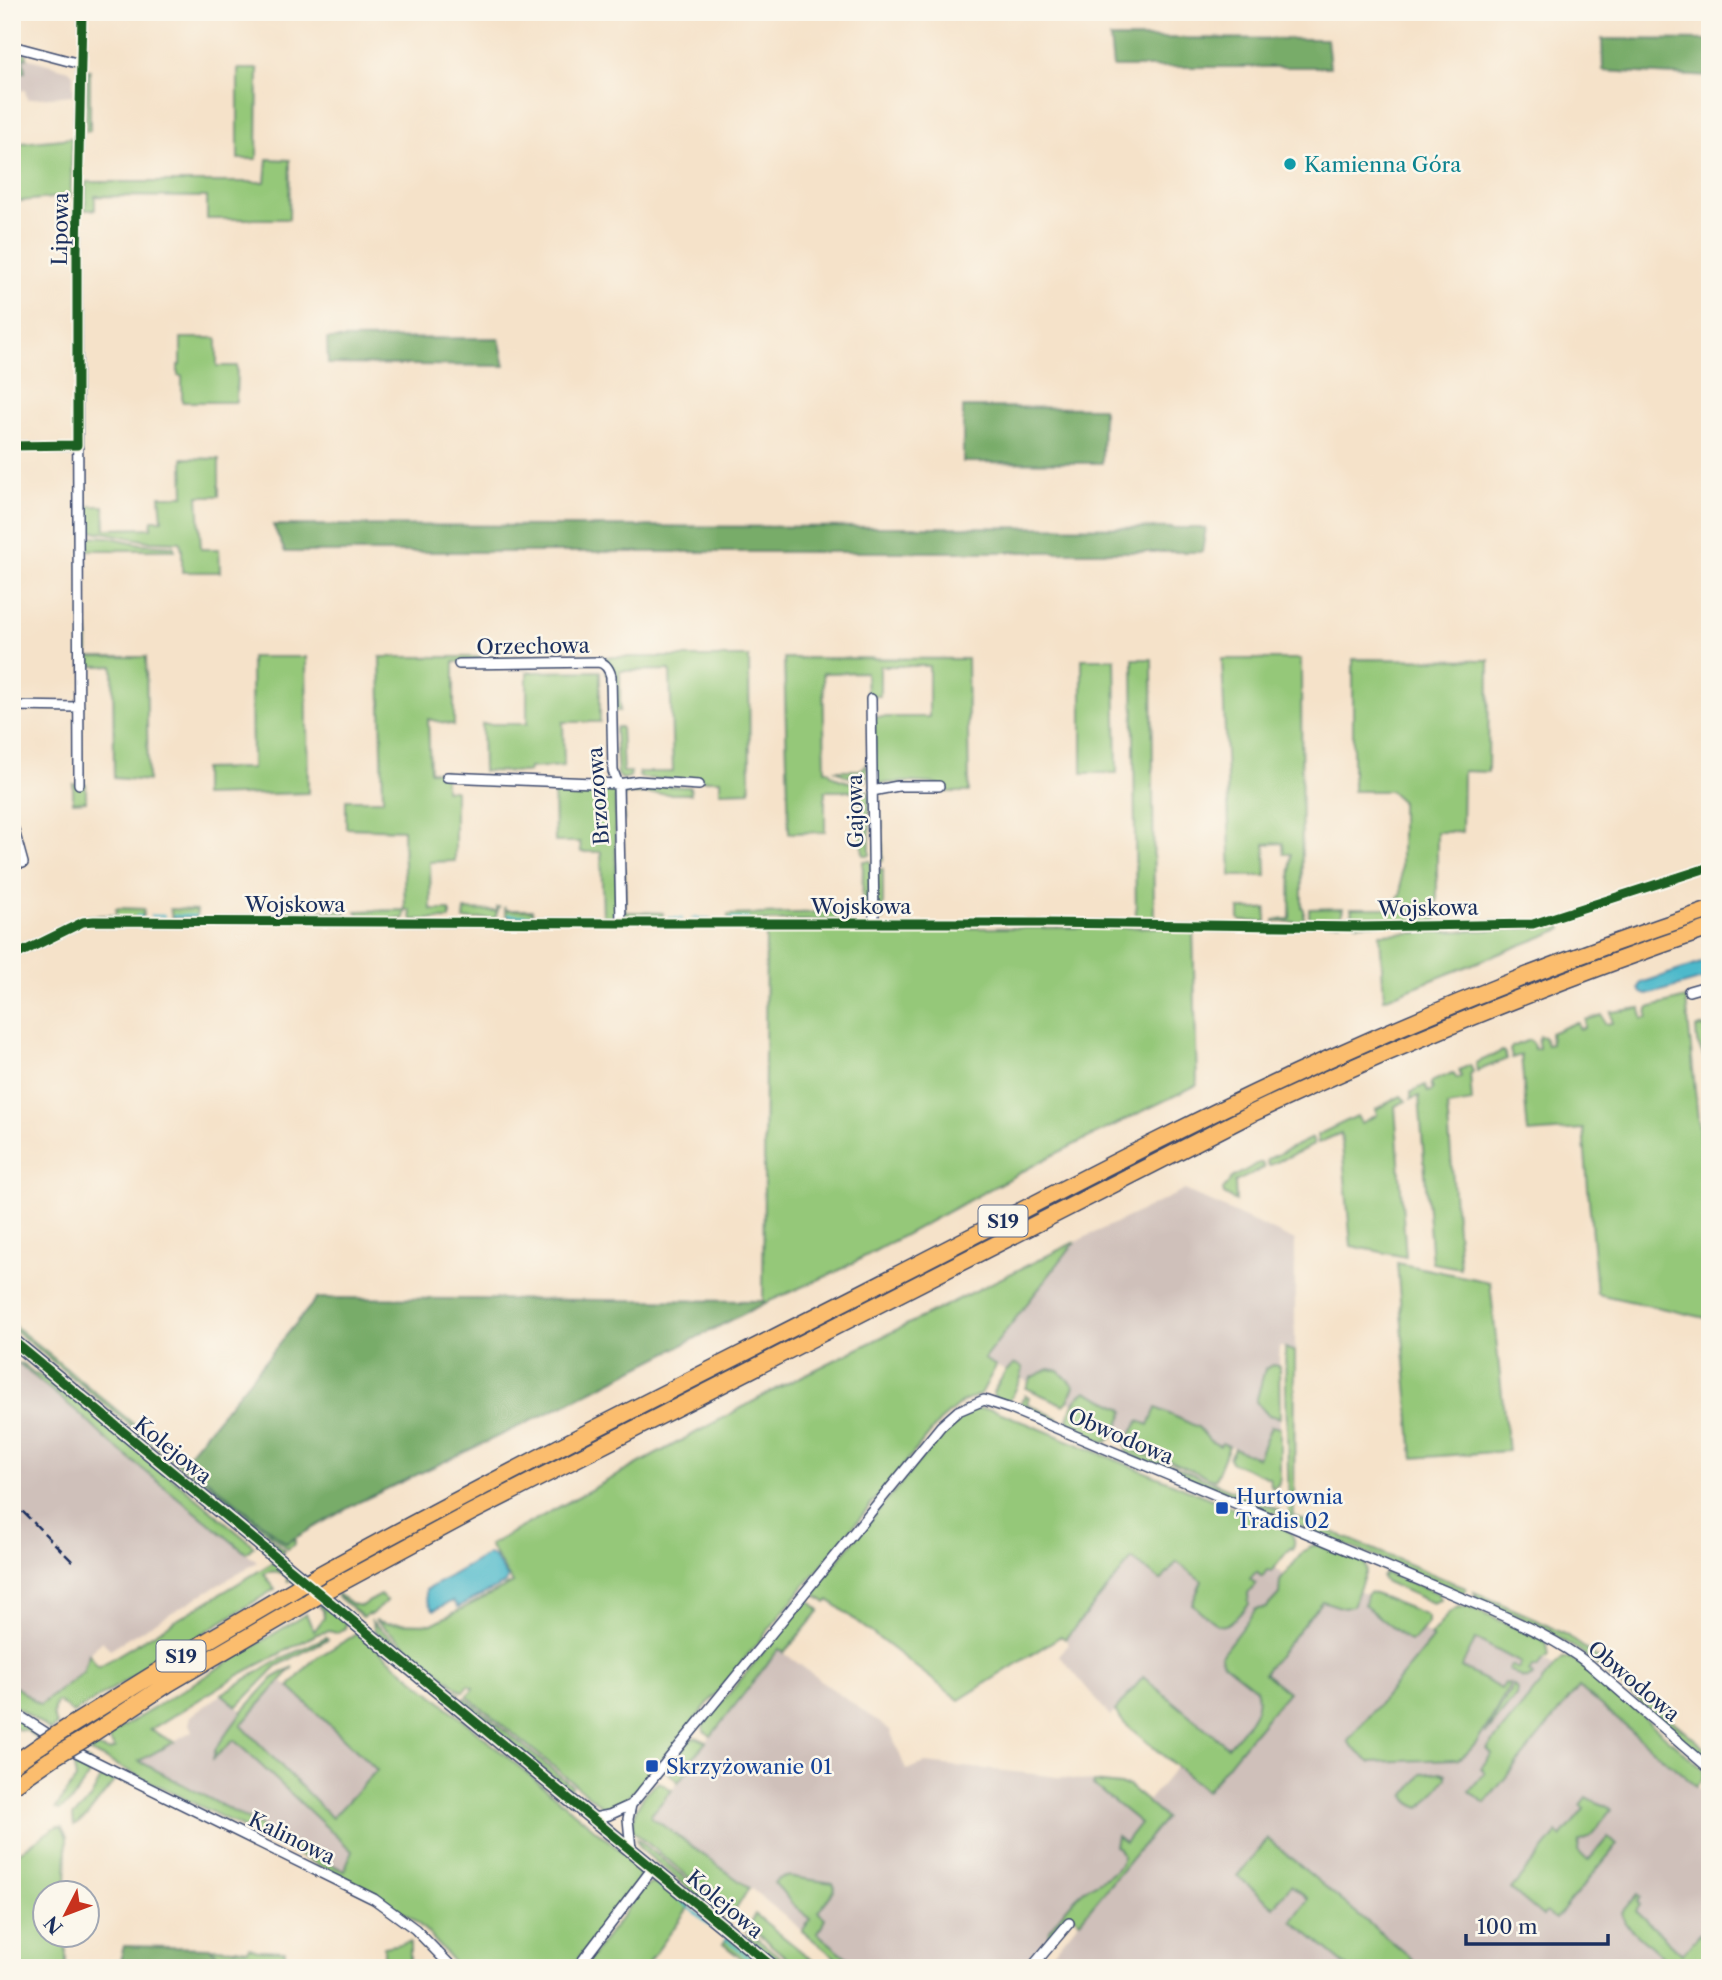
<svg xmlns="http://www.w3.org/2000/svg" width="1722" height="1980" font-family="'Libre Caslon Text',serif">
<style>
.industrial{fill:#cfc0ba}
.green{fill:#95c879;stroke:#587c6c;stroke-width:2}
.forest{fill:#78ac69;stroke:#4a6e64;stroke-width:2}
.water{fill:#4eb9cb;stroke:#347494;stroke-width:2}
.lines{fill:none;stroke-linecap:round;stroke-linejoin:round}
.stream{stroke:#4eb9cb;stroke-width:2.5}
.street-casing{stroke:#3c4a6e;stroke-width:12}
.secondary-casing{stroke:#3c4a6e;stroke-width:16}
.highway-casing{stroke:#3c4a6e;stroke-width:19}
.street{stroke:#fff;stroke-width:9}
.secondary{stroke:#fde5c5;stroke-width:12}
.highway{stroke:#fbbd6e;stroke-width:16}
.rail{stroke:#1b2f5e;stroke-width:2.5;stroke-dasharray:10 5;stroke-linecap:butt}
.highway-bridge-casing{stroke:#3c4a6e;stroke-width:19;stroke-linecap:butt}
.highway-bridge{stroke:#fbbd6e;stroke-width:16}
.cycleway-casing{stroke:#fbf7ec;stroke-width:13}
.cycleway{stroke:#1b5e20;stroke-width:9}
.culture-dot{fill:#0f9aa8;stroke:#fbf7ec;stroke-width:2.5}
.transit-dot{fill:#1a4fb4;stroke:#fbf7ec;stroke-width:2.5}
.labels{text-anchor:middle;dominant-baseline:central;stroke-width:5;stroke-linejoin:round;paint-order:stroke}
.shield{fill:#fbf7ec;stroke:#5e6b89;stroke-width:2}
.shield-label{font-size:19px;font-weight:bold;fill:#1b2f5e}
.culture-label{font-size:21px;fill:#0d838f;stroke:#fbf7ec;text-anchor:start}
.street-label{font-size:21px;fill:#1b2f5e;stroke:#fbf7ec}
.transit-label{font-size:21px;fill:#164399;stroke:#fbf7ec;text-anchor:start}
</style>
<rect width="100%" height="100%" fill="#fbf7ec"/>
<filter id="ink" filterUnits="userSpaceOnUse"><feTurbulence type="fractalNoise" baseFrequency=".0143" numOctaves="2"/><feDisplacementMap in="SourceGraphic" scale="14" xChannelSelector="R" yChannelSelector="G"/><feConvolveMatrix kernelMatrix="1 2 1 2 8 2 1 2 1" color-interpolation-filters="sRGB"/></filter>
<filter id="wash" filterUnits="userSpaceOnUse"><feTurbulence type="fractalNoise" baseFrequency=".00686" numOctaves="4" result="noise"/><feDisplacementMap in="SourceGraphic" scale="28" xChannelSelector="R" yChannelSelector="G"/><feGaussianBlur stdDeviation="1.57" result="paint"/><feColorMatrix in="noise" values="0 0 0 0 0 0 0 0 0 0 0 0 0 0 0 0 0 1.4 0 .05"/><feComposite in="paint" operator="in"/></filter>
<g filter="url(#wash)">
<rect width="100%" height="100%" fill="#f5e2c9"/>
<path class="industrial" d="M23,57L69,70L73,74V95L27,99L25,90L12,92V73L25,72Z
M1185,1190L1295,1241V1352L1279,1346L1280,1468L1223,1443L1212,1469L1127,1442L1114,1437L1107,1420L983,1360L1075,1242Z
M18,1363L80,1414L108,1441L257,1562L110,1649L102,1641L89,1654L83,1672L40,1705L16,1687L12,1688V1368Z
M1179,1501L1290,1548L1274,1568L1284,1575L1302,1553L1340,1580L1360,1588V1591L1372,1597L1433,1637L1446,1621L1532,1653L1550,1664L1579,1686L1710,1798V1968H1407L1413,1959L1268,1839L1237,1877L1273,1906L1291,1885L1309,1899L1292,1922L1349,1968H1041L1079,1921L1070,1914L1025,1968H848L753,1890L649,1816L692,1765L690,1761L779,1649L824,1683L890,1730L906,1770L925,1763L1033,1774L1129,1786L1147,1802L1177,1766L1124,1723L1115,1712L1110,1716L1059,1655L1069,1644L1065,1639Z
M273,1678L281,1680L289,1687L378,1770L353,1852L345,1872L139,1761L192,1731L189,1724L191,1716L222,1694L243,1711Z"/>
<path class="green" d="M12,50L26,53L27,58H23L25,72L12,73Z
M238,69H258L257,159H238Z
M87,70H90V131H86Z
M72,138L71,196L12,202V144Z
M267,159L290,160L289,219H207V197L95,196V210H85L86,182H265Z
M181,338H217V366H237L236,402H182V376H178V365H181Z
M183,458L219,459V496H198L201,549H219L220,572H182V550L180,542L147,541L108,533L87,531L86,506H104L105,529L151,528L152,520H162L160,496H184Z
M86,536L108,537L141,544L173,546L175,550H86Z
M84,629H88V657H146L148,781L114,778L113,666H85Z
M251,657H306L308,793L203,796V769L252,768Z
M380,657H749L750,791L720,792V780H674L641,778L639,776V772H673L670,670L620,671V711H614L604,660L454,662V725L428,719L430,771H445V790H455V861L430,862L431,910H450V919L412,920L410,910L405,911L404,919H361L356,911L405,910L403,830L346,828V800H383Z
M784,658L967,659L969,792H939V784L907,782L875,784L874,717H929V666H880V696H867L866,672L823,673L825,770H828C839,787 860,777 869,794L870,855H863L859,791H825V832L789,833Z
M1082,659H1115L1117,773H1082Z
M1133,659H1152L1154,920L1136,919Z
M1222,659H1301L1302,908L1304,909V918L1300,922H1274V920L1290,919L1291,854H1284L1283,843L1265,844L1266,876H1231Z
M1353,659L1489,660L1488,772L1463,771L1462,832H1437V910L1436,920L1433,922L1357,924L1353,920L1351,908H1388L1401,895V801L1390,791H1353Z
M600,671V722H563L564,766L529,768L528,772L483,771L482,724H527V672Z
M617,727H621L623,772H631L630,777L622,779L618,775L615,731Z
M867,764V780L846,776L836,770H860Z
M73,784H86V801L73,802Z
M627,785L690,787L691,794H624V820L622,817C621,806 617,792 627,785Z
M608,787L612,789L615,793L617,916L603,917L601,852H581L580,842H555L554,789Z
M878,814L882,821L883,861H876V815Z
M863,861H871V912L869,917L862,920Z
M623,869H625V912L663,913L662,920L624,919Z
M876,869H883V920L877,919Z
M309,904L310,911H346L345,915L334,919L276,918V908Z
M497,907H499L495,918L464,920L465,910L497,911Z
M504,907L507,910H532L533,916L530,918L507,917Z
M116,908L144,909L142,918H86V916L116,915Z
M1343,908L1340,923H1312L1309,920V909Z
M170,909L197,910L196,918H172Z
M1239,909H1266V922L1241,921L1239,919Z
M830,912L858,913V920L728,921V915Z
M1558,921L1562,929L1384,999L1380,934L1515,929L1538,926Z
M1193,927L1197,1085L1053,1155L836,1272L765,1303L763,1301L766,929Z
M1686,998L1710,1242V1319L1597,1294L1583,1129L1528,1133L1521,1055L1512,1058L1510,1050L1512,1047L1529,1040L1533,1043L1534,1049L1539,1048L1538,1042L1540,1036L1544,1037L1547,1045L1551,1044L1550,1033L1575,1023H1578L1579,1029L1585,1027V1020L1602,1015L1605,1024L1612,1023L1611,1012L1641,1008L1642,1019L1647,1018L1648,1008Z
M1704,1026V1028H1708L1710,1040L1705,1041L1707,1063L1697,1042L1696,1028Z
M1502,1051L1504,1052L1507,1059L1477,1071L1476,1064L1478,1062Z
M1470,1065L1473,1072L1470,1074L1472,1102L1447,1106L1460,1268L1432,1263L1419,1096L1411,1099V1092L1425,1085L1428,1092L1433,1090L1431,1083L1433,1081L1453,1073L1457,1079L1461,1077L1459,1070Z
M1401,1096L1406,1101L1395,1106L1406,1257L1351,1246L1341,1133L1318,1143L1317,1135L1357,1116L1361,1123L1377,1115L1376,1109L1378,1108Z
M1312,1138L1314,1145L1268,1166L1267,1161L1268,1159Z
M1259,1163H1262L1264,1168L1235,1182L1236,1201L1224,1194L1223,1190L1232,1178Z
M1075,1242L984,1359L996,1366L981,1394L961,1403L939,1422L655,1768C640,1785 627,1804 604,1808L467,1696L473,1688L468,1685L463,1692L375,1620L386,1623L432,1624L513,1583L489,1545L780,1387Z
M1397,1263L1490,1282L1508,1451L1413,1458Z
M12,1324L181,1463L209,1481L286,1543L295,1538V1544L288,1549L209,1484L180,1466L12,1328Z
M1285,1348L1295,1352L1294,1516L1466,1588L1465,1592L1463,1593L1297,1525L1292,1521L1289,1513Z
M18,1363L23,1364L34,1373L63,1387L254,1546L246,1553L108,1441L80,1414Z
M1015,1364L1021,1366L1023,1369L1021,1378L1012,1397L1010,1400L1003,1401L994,1397L993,1392L1006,1371Z
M1273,1365L1279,1366L1280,1418L1268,1415L1256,1402L1265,1369Z
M1049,1369L1059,1371L1074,1386L1068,1401L1064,1405L1026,1388L1031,1378Z
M1086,1391L1123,1409L1124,1412L1114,1437L1104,1443L1070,1429C1064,1417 1075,1398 1086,1391Z
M1025,1395L1029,1397L1027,1404L1058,1418L1057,1421L1055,1422L1019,1407V1405Z
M1156,1408L1198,1427L1210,1441L1220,1446L1222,1443L1229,1446L1215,1480L1137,1447L1135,1450L1279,1510L1273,1514L1129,1454L1126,1452V1442L1139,1421L1149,1425Z
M976,1409H992L1287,1530C1293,1534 1297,1542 1292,1549L1290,1548L1272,1571L1267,1570L1262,1577L1256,1572L1250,1579L1256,1584L1248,1594L1249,1604C1220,1636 1222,1629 1192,1604L1202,1581L1177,1562L1161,1581L1132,1559L1065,1639L1061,1636L959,1700L829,1600L826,1603L812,1592L951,1422L963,1412Z
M1271,1426L1280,1428V1478L1278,1485L1272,1488L1269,1478L1231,1462L1229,1458L1234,1448L1258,1458Z
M188,1476L207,1486L285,1551L281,1554Z
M1317,1545L1360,1561L1365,1565L1366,1571L1353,1606L1344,1608L1322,1601L1264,1673L1288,1692L1206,1791L1124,1723L1115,1711L1143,1677L1228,1747C1241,1731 1264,1712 1256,1689L1223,1663L1221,1655L1256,1609L1266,1608L1279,1594L1280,1581L1302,1553L1311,1546Z
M274,1562L294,1578L288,1581L287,1576C278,1571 273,1570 264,1574L275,1589L73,1713L59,1702H57C52,1711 52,1716 57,1725L50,1730L12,1704V1688L16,1687L40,1705L83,1672L89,1654L98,1667Z
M1385,1573L1438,1593L1441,1600L1433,1603L1384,1581L1382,1577Z
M1370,1592L1425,1614L1428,1617V1623L1415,1639L1410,1641L1406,1639L1364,1605L1367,1595Z
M1474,1592L1529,1616L1566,1635L1590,1652L1710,1752V1761L1580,1651L1541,1627L1476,1598Z
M338,1594L352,1604L361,1606L381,1595L387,1601L370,1615L368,1614L363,1617L337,1596Z
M807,1599L820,1610L784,1653L779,1649L711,1736L704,1731L703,1725Z
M324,1603L346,1622L345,1628L336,1633L329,1631L317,1634L239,1675L150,1730L174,1742L139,1761L344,1871L352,1851L234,1740L213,1759L216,1748L243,1711L273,1678L293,1667L241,1725L332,1818L377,1770L289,1687L313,1660L358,1633L638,1865L640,1875L638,1881L572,1967L459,1968L428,1933L413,1919L365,1888L88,1751L95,1747L108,1751L115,1749L107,1737L306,1614L314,1631L324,1618L323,1610L319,1606Z
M1458,1607L1471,1608L1544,1640L1547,1644L1549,1656L1543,1660L1537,1668L1533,1666L1529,1672L1533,1675C1525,1683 1516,1674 1508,1669L1511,1665L1518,1669L1521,1663L1476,1639L1461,1667L1501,1689L1505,1683L1510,1684C1499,1704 1478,1751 1458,1759L1370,1762L1353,1748L1348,1741L1433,1638L1430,1636L1449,1613Z
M372,1622L460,1694L456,1697L375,1631Z
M326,1637L328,1639L277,1666L237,1707L222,1694L273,1663Z
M1570,1658L1595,1675L1702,1768C1706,1776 1701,1781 1696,1786L1579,1687L1485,1803L1469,1791L1485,1772L1481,1768L1492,1754L1487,1749L1554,1667L1563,1659Z
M1513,1685L1517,1689L1516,1696L1485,1735Z
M465,1698L572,1786L569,1790L465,1704L463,1702Z
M12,1715L42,1735L37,1738L27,1731L12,1728Z
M695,1737L706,1742L690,1761L693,1765L678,1782L667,1771L669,1767L692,1738Z
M77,1757L90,1762L91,1772L71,1802L59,1810L56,1808L76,1779L73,1760Z
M1441,1772L1446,1774V1778L1421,1808C1414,1806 1408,1803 1405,1796L1422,1774Z
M103,1774L115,1780L86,1817L74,1826L73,1816C89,1805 95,1790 103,1774Z
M659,1782L672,1790L650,1816L749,1888L733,1914L633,1831C631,1812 643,1792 659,1782Z
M1094,1782L1129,1786L1165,1818L1080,1921L1070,1914L1025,1968H1023L1048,1938L1049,1930C1059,1918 1069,1902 1082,1892C1097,1879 1116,1879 1123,1857L1119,1848L1115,1846L1117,1836L1125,1842L1140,1823L1093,1785Z
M1586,1797C1593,1802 1607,1804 1611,1810L1589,1838L1579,1842L1578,1851L1588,1861L1608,1837L1617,1845L1556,1919L1546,1912L1543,1916L1511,1889L1557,1833L1561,1837L1584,1809L1580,1805Z
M57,1826L62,1827L67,1837L66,1892H46V1934L66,1935V1968H12V1857Z
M636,1839L640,1841L731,1916L726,1917L721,1915L642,1850Z
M1268,1839L1413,1960L1407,1968H1349L1292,1921L1308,1899L1291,1885L1274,1907L1237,1876Z
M785,1876L833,1883L835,1888L834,1891L818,1912L825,1918L822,1926L817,1933L860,1968H825L835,1957L802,1931L811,1919C804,1913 795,1908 789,1900C784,1894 781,1889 774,1883L777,1880Z
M655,1883L664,1884L691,1904L645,1968H583L642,1890L650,1884Z
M1638,1894L1641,1897L1637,1902L1640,1905L1636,1911L1682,1954L1700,1933L1709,1941L1706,1945L1710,1948V1968H1703L1700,1965L1698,1968H1675L1625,1923L1622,1913Z
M755,1914L822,1968H799L748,1926Z
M746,1930L793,1968H785L749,1938Z
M729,1936L767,1968H753L723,1944Z
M410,1942V1968H384V1947Z
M249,1947L258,1950L285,1951V1968H223L222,1959L210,1948L236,1949L237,1948L247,1950Z"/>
<path class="forest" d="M1110,38L1327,39L1330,67H1113Z
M1602,39L1710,40V77L1603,71Z
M499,338L505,366L328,364L327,339Z
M963,407L1103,408L1102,463L963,462Z
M273,525L1206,528L1202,552H285Z
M317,1298L763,1301L765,1303L562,1406L359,1502L286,1543L209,1481L181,1463Z
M124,1946L210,1948L223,1959V1968H118Z"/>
<path class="water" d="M1710,960V977L1647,995C1642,994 1640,993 1639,988L1641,983Z
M488,1554L493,1556L508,1578L506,1583L458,1607L453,1601L434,1610C429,1606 425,1596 426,1590Z"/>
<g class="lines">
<path class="stream" d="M509,915L533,916
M137,916L141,917
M151,916H164
M174,916H195
M247,917H265
M536,918H547
M583,918H613
M626,918H659
M669,918L682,919
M692,918L710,919
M731,919H748
M659,1887L668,1890L718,1932
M726,1939L760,1968"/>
</g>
</g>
<g filter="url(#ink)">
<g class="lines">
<defs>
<path id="street" d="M12,46L80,64
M12,446L77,445
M459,664L598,662C606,663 609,669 611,676L613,771L618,784L621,923
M871,699L874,923
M12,706L79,707
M447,777L618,784L638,781L699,785
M79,784L77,251L82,12
M872,791L898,786H939
M12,823L23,863
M12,957L83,922L94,921L621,923H1044L1361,927L1533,924L1710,867
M1689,991L1710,985
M12,1711L76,1752L374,1899L415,1929L453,1968
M631,1805L628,1819L631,1849
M594,1818L609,1815L631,1805L941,1426L958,1411L984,1400L1011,1409L1488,1609C1524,1625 1559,1641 1590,1665L1710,1769
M577,1968L653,1868
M1031,1968L1069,1923"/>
<path id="secondary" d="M12,1340L774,1968"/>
<path id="highway" d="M317,1576C505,1472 698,1377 889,1279C1034,1205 1178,1127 1326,1060C1451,1003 1580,953 1710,910
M331,1588L472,1512L1253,1113C1402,1043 1554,981 1710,928
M67,1728L202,1644L297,1588
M84,1739L169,1683L311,1600
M12,1765L41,1745
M12,1786L57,1755"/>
</defs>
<use href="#street" class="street-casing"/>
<use href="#secondary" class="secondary-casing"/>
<use href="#highway" class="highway-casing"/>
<use href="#street" class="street"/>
<use href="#secondary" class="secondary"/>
<use href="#highway" class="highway"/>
<path class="rail" d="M12,1501L75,1564"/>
<defs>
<path id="highway-bridge" d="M297,1588L317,1576
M311,1600L331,1588
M41,1745L67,1728
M57,1755L84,1739"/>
</defs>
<use href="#highway-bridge" class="highway-bridge-casing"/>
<use href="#highway-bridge" class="highway-bridge"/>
<defs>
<path id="cycleway" d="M12,446L77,445V251L82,12
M12,957L83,922L94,921L621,923H1044L1361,927L1533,924L1710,867
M12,1340L774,1968"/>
</defs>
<use href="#cycleway" class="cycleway-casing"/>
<use href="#cycleway" class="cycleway"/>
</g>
</g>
<circle class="culture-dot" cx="1290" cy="164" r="7"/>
<g class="transit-dot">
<rect x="1215" y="1501" width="14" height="14" rx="3.5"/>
<rect x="645" y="1759" width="14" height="14" rx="3.5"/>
</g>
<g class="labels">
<g class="shield">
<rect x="978.5" y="1205.5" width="49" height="31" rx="5"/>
<rect x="156.5" y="1640.5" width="49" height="31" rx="5"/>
</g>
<g class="shield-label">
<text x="1003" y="1221">S19</text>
<text x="181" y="1656">S19</text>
</g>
<g class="culture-label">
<text x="1304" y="164">Kamienna Góra</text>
</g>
<g class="street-label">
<text transform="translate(60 229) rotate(-89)">Lipowa</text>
<text transform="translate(533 646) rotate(-1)">Orzechowa</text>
<text transform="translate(598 796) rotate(-94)">Brzozowa</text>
<text transform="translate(855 811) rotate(-91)">Gajowa</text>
<text x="295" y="904">Wojskowa</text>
<text x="861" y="906">Wojskowa</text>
<text transform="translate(1428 908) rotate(-1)">Wojskowa</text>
<text transform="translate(1121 1436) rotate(23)">Obwodowa</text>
<text transform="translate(173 1450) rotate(39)">Kolejowa</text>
<text transform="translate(1634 1681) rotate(40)">Obwodowa</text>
<text transform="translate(292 1838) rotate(26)">Kalinowa</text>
<text transform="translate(725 1904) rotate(40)">Kolejowa</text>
</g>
<g class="transit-label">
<text x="1236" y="1496">Hurtownia<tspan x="1236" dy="24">Tradis 02</tspan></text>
<text x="666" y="1766">Skrzyżowanie 01</text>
</g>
</g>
<rect width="1722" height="1980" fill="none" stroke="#fbf7ec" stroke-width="42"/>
<g transform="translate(66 1914) rotate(228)"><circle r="33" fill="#fbf7ec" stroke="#a1a7b3" stroke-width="2"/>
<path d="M0-5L12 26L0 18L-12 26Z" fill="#c8321e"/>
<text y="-10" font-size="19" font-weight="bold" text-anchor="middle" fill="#1b2f5e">N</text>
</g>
<path d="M1466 1934v10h142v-10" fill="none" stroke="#1b2f5e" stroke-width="3.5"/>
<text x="1477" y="1934" font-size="21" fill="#1b2f5e" stroke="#fbf7ec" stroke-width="5" paint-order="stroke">100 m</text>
</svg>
